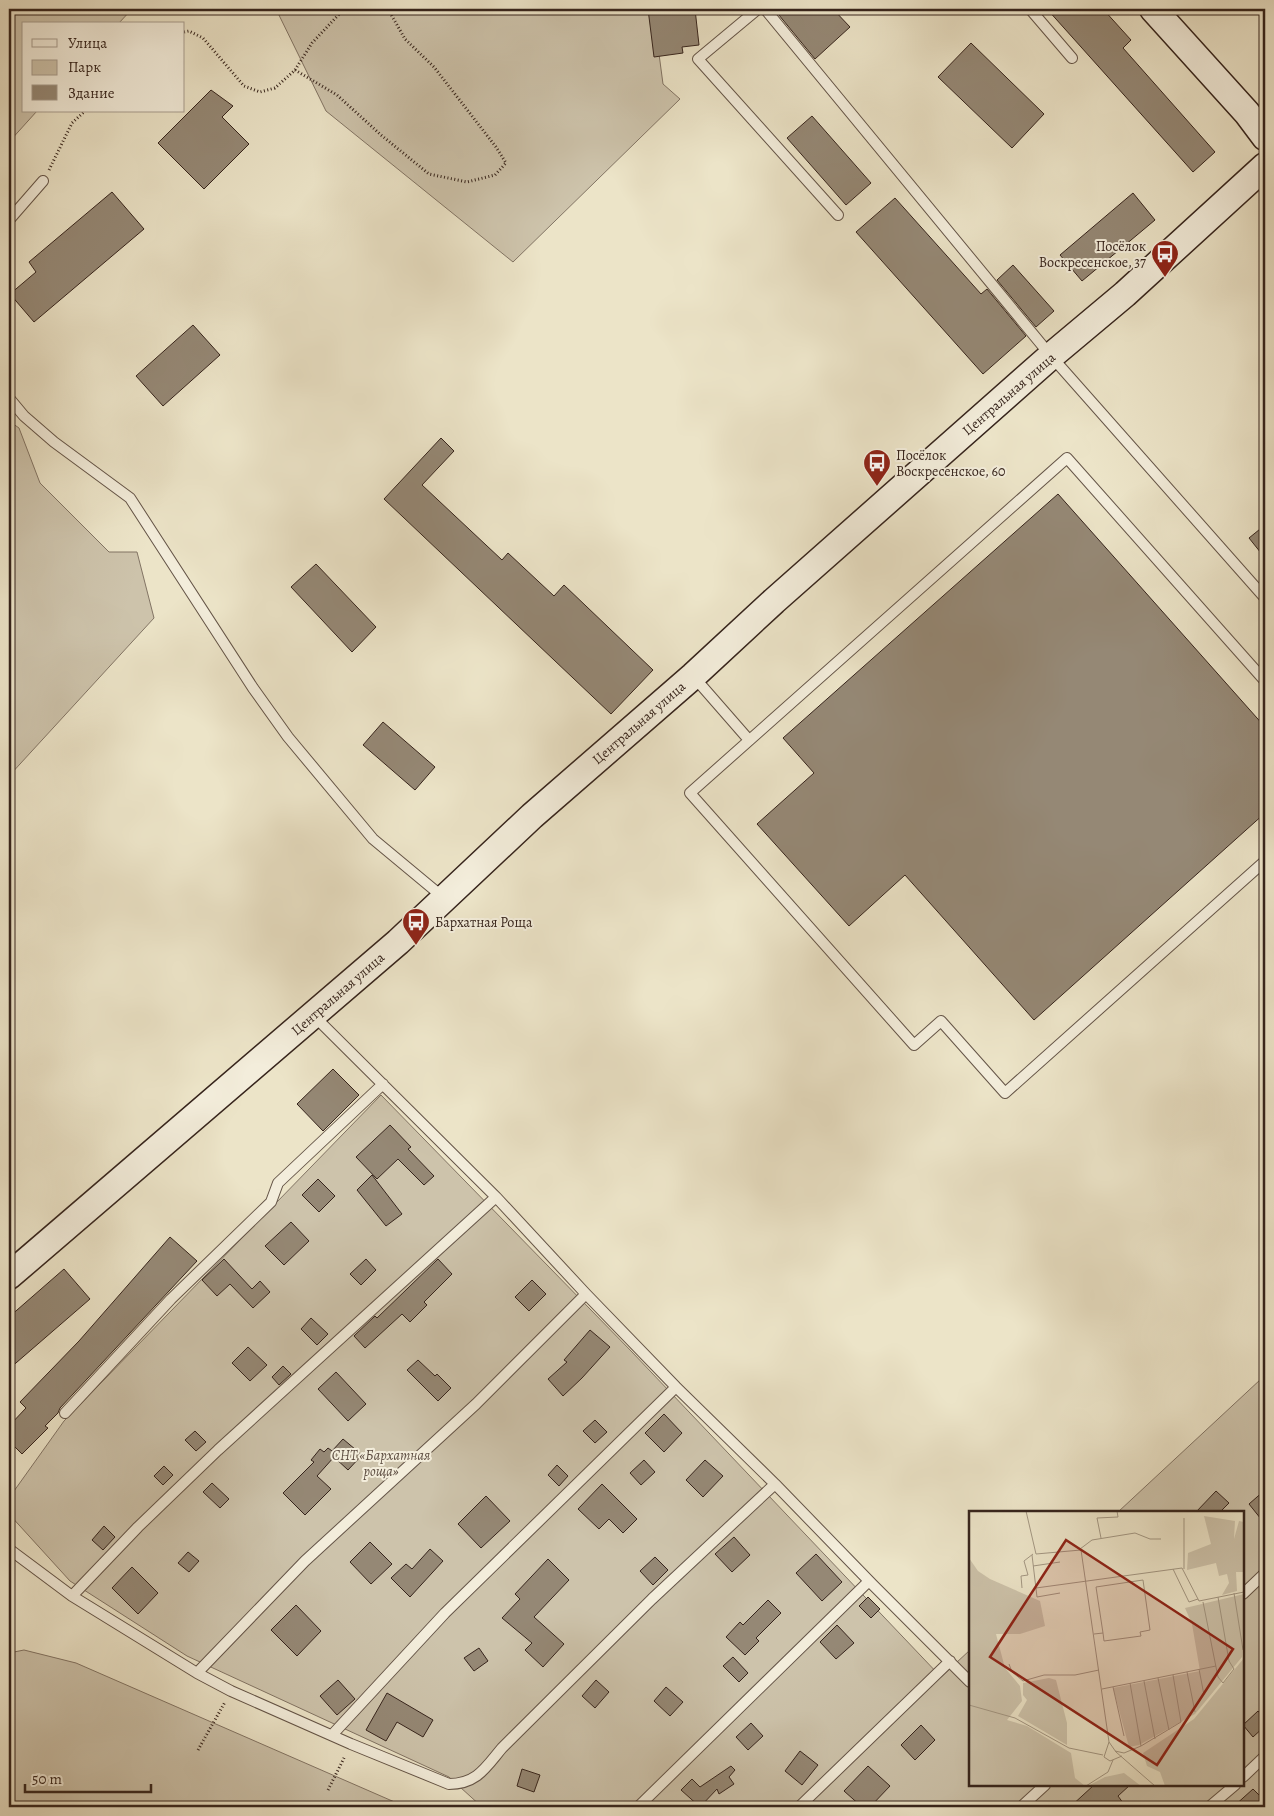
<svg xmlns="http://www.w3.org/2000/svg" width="1274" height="1816" font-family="Alegreya,serif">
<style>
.green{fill:#cdc3ab;stroke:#827464}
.building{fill:#958875;stroke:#36241c}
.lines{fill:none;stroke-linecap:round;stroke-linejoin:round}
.lane-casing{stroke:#645447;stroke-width:12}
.secondary-casing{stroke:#36241c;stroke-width:29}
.path{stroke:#36241c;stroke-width:3;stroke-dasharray:1 2.5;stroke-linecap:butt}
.lane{stroke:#f3eddb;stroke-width:10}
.secondary{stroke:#f3eddb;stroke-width:26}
.labels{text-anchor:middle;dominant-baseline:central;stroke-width:4;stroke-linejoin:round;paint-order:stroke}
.poi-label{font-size:14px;fill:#36241c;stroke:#f3eddb;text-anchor:start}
.street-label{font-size:14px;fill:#36241c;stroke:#f3eddb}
.park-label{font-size:14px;font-style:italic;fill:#5c4c40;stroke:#f3eddb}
.inset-road{fill:none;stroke:#a39783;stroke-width:1}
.view{fill:#8f2418;fill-opacity:0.15;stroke:#8f2418;stroke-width:2.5}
.inset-edge{fill:none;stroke:#36241c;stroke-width:2.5}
</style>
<rect width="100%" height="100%" fill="#ece4c8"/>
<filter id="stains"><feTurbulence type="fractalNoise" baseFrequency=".004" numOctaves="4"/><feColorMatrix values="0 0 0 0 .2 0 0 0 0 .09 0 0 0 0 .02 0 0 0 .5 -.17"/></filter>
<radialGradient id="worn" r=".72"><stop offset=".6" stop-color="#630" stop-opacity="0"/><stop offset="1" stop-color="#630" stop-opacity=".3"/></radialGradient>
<path class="green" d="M9,9H132L118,24H24V111H37L9,142Z
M276,9H653L663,84L680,99L513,262L326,111Z
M9,421L19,428L40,483L109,552H137L154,618L9,776Z
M381,1095L632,1352L941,1677L970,1650V1785H1243V1512H1118L1261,1379L1265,1372V1807H482L449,1777L187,1656L70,1581L9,1514V1498L64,1421Z
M24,1650L76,1663L406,1807H9V1653Z"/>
<path class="building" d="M648,9H695L699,45L682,47L683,53L654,57Z
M774,9H833L850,27L815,59Z
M1047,9H1103L1131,40L1123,48L1215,152L1193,172Z
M971,43L1044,114L1012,148L938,77Z
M211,90L233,106L222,117L249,144L204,189L158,143Z
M812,116L871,183L846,205L787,138Z
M112,192L144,229L34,322L10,294L36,272L29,262Z
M1133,193L1155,220L1082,281L1060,255Z
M895,198L981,294L987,289L1026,336L983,374L856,232Z
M1013,265L1054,311L1036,327L997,280Z
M193,325L220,355L163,406L136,376Z
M441,438L454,451L422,485L502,560L508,553L554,596L564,585L653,670L611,714L384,499Z
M1058,494L1265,727V813L1034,1020L905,875L849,926L757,824L814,773L783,738Z
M1265,525V558L1249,538Z
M316,564L376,627L352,652L291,587Z
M383,722L435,767L415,790L363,745Z
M333,1069L359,1095L323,1131L297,1104Z
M390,1125L411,1147L408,1149L434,1176L424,1185L398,1159L377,1179L356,1157Z
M372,1175L402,1214L386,1226L357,1190Z
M318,1179L335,1196L319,1212L302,1195Z
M291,1222L309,1241L284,1265L265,1246Z
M170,1237L197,1261L60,1408L58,1413L45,1426L48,1428L22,1454L9,1441V1426L26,1408L20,1402L79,1341Z
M224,1259L252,1289L260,1281L270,1292L253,1308L230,1284L217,1296L202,1280Z
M366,1259L376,1270L361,1285L350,1274Z
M438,1259L452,1274L424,1302L427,1305L410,1322L402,1314L365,1348L354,1336L375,1316L377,1318Z
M64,1269L90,1299L9,1369V1317Z
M532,1280L546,1294L529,1311L515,1297Z
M311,1318L328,1334L317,1345L301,1329Z
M590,1330L610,1347L582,1378L563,1396L548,1379L567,1362L564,1360Z
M248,1347L267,1365L250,1381L232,1363Z
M418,1360L435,1376L437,1374L451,1388L438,1401L407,1370Z
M283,1366L291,1374L279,1385L272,1377Z
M336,1372L366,1404L348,1421L318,1389Z
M664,1414L682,1433L664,1452L645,1433Z
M595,1420L607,1432L595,1443L583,1431Z
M195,1431L206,1442L196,1451L185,1440Z
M343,1439L362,1455L348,1470L334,1457L317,1476L331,1489L305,1515L283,1493L314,1462L311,1460L320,1449L324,1452L328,1448L332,1451Z
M644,1460L655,1472L641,1485L630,1473Z
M705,1460L723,1476L703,1497L686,1480Z
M557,1465L568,1476L559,1486L548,1475Z
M164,1466L173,1475L163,1485L154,1476Z
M212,1483L229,1499L220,1508L203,1492Z
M602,1484L637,1519L623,1533L609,1519L599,1529L578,1509Z
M1265,1490V1524L1249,1504Z
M1216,1491L1229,1503L1220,1512H1196Z
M486,1496L510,1521L481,1548L458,1524Z
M104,1526L115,1537L103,1550L92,1540Z
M734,1537L750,1555L732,1572L715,1554Z
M370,1542L392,1564L371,1584L350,1562Z
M430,1549L443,1561L410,1597L391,1578L406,1564L412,1569Z
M188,1552L199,1561L189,1572L178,1563Z
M816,1554L842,1582L822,1601L796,1573Z
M655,1557L668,1570L653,1585L640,1571Z
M548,1559L569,1580L534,1617L564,1644L543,1667L525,1650L532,1643L502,1618L520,1599L515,1594Z
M132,1567L158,1593L138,1614L112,1588Z
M868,1597L880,1609L871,1618L859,1606Z
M768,1600L781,1613L756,1638L759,1641L745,1655L726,1637L740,1622L743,1625Z
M296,1605L321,1631L297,1656L271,1630Z
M837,1625L854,1643L836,1659L820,1642Z
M479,1648L488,1661L474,1671L464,1658Z
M733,1657L748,1673L739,1682L723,1666Z
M338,1680L355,1699L337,1715L320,1696Z
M596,1680L609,1692L595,1708L582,1696Z
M666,1687L683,1702L670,1716L654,1701Z
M387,1693L433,1720L423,1737L397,1722L386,1741L366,1730Z
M1258,1711L1265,1719V1726L1253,1737L1243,1725Z
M751,1723L763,1736L748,1750L736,1737Z
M921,1725L935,1740L915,1760L901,1745Z
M800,1751L818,1765L802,1785L785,1771Z
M731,1766L735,1770L729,1777L734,1784L719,1794L717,1789L700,1807L681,1790L692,1779L700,1787Z
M868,1766L890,1786L870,1807H862L844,1791Z
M522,1769L540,1775L534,1792L517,1786Z
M1094,1785H1130L1118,1796L1126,1807H1070Z
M1253,1789L1265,1801V1807H1233Z"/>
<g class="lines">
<defs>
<path id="lane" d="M758,9L698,59L838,215
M765,9L1051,356L1265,598
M1030,9L1072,58
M9,220L43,181
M9,398L24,416L54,442L130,498L253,688L288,737L373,839L444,898
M694,677L749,740
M1265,681L1067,458L690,793L914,1045L941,1021L1005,1093L1265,861
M314,1016L496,1197L586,1294L676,1387L775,1484L873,1585L970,1682
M65,1413L171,1299L271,1202L278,1183L383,1084
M9,1549L72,1596L197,1673L231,1691L351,1744L449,1784C477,1784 486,1767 502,1748L652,1599L775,1484
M1243,1594L1265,1573
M72,1596L138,1527L218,1450L496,1197
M197,1673L305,1561L476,1404L586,1294
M332,1735L445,1613L676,1387
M1243,1777L1265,1756
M638,1807L869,1581
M799,1807L950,1661
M1021,1807L1045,1785
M1209,1807L1235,1785"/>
<path id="secondary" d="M1153,9L1247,113L1265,137
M9,1276L398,942L532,816L693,676L774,601L1051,356L1125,294L1265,166"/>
</defs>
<use href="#lane" class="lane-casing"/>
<use href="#secondary" class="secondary-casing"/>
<path class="path" d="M184,32L189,31L203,38L244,86L260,92L275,88L295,70L312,43L344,9
M295,70L337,95L381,135L429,174L467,182L495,175L506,163L496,147L434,67L405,39L388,9
M49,170L72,123L85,111
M198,1750L225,1702
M328,1790L345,1756"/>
<use href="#lane" class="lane"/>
<use href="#secondary" class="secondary"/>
</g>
<defs>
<symbol id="bus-pin" viewBox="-11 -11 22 30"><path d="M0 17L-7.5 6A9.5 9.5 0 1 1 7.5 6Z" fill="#8f2418" stroke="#f3eddb"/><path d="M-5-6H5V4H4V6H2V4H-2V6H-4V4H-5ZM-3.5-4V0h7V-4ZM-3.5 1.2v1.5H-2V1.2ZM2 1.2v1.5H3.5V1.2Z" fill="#fff"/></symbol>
</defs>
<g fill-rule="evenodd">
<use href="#bus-pin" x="1149" y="238" width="32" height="43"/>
<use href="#bus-pin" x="861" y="447" width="32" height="43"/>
<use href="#bus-pin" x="400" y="906" width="32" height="43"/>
</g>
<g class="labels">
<g class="poi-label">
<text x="1146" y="246" text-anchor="end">Посёлок<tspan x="1146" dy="16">Воскресенское, 37</tspan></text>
<text x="896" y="455">Посёлок<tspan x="896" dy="16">Воскресенское, 60</tspan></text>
<text x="435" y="922">Бархатная Роща</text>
</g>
<g class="street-label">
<text transform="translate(1009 394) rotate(-41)">Центральная улица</text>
<text transform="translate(639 723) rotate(-41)">Центральная улица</text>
<text transform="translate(338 994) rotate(-41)">Центральная улица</text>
</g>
<g class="park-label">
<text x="381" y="1455">СНТ «Бархатная<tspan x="381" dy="16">роща»</tspan></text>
</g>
</g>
<g transform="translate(969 1511)">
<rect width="275" height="275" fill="#ece4c8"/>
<path d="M235,5L266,10L265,28L270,10L275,11V61H267L268,80L253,84L260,72L258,63L250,65L247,52L218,59L219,42L242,33ZM0,47L9,60L21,68L71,90L76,115L51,123H27L36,157L51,175L53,190L38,209L58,215L102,242L106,267L116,275H0ZM275,83L273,146L226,203L170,234L160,236L144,177L231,160L223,113L216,97ZM275,147V275H196L191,261L178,255L174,242L225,208ZM80,167L87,169L98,212V234L49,205L58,189L54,184V172ZM155,262L172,275H119L136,266Z" fill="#cdc3ab"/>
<path class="inset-road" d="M57,0L67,43L112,39L140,231L135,246L141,250L153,245M215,7V58M132,27L128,7L149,6L148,0M111,38L123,29L166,22L181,28H192M63,44L68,86L91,82M64,55L91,51M204,58L220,91L229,88M53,77L52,65L59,64L55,50L64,43M67,77L213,57L230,90L275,81M265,82L274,139M234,91L249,166L254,172L265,158L260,150L249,86M125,123L134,122L127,76L174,69L181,119L171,121L172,125L135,130L134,122M40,153L43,161L54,170L75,164H106L130,159M230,158L235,184M218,161L226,201M189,167L200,219M175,170L186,228M161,172L172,235M144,176L155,225M133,178L247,155M0,194L46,207L100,237L134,244M140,231L147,241L186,275M146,240L155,242L172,235L212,211L204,164M117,275L139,261L144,249"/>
<path class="view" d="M97,29L264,138L188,254L21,146Z"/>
<rect width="275" height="275" class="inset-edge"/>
</g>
<rect width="1274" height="1816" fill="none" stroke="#ece4c8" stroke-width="30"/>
<rect x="10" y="10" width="1254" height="1796" fill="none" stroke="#36241c" stroke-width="2.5"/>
<rect x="15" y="15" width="1244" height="1786" fill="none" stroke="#36241c"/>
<rect x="22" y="22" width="162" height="90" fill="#f3eddb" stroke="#a79d8f"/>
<rect x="32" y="39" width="25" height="8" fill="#f3eddb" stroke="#a79d8f"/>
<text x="68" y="48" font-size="15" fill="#36241c">Улица</text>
<rect x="32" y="60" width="25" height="15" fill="#cdc3ab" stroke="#a79d8f"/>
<text x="68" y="72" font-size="15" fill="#36241c">Парк</text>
<rect x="32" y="85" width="25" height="15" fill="#958875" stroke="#a79d8f"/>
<text x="68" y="98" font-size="15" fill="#36241c">Здание</text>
<path d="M25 1784v8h126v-8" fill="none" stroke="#36241c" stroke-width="2.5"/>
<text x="32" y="1784" font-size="15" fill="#36241c" stroke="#f3eddb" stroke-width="4" paint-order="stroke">50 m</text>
<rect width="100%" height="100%" filter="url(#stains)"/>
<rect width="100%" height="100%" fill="url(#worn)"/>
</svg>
